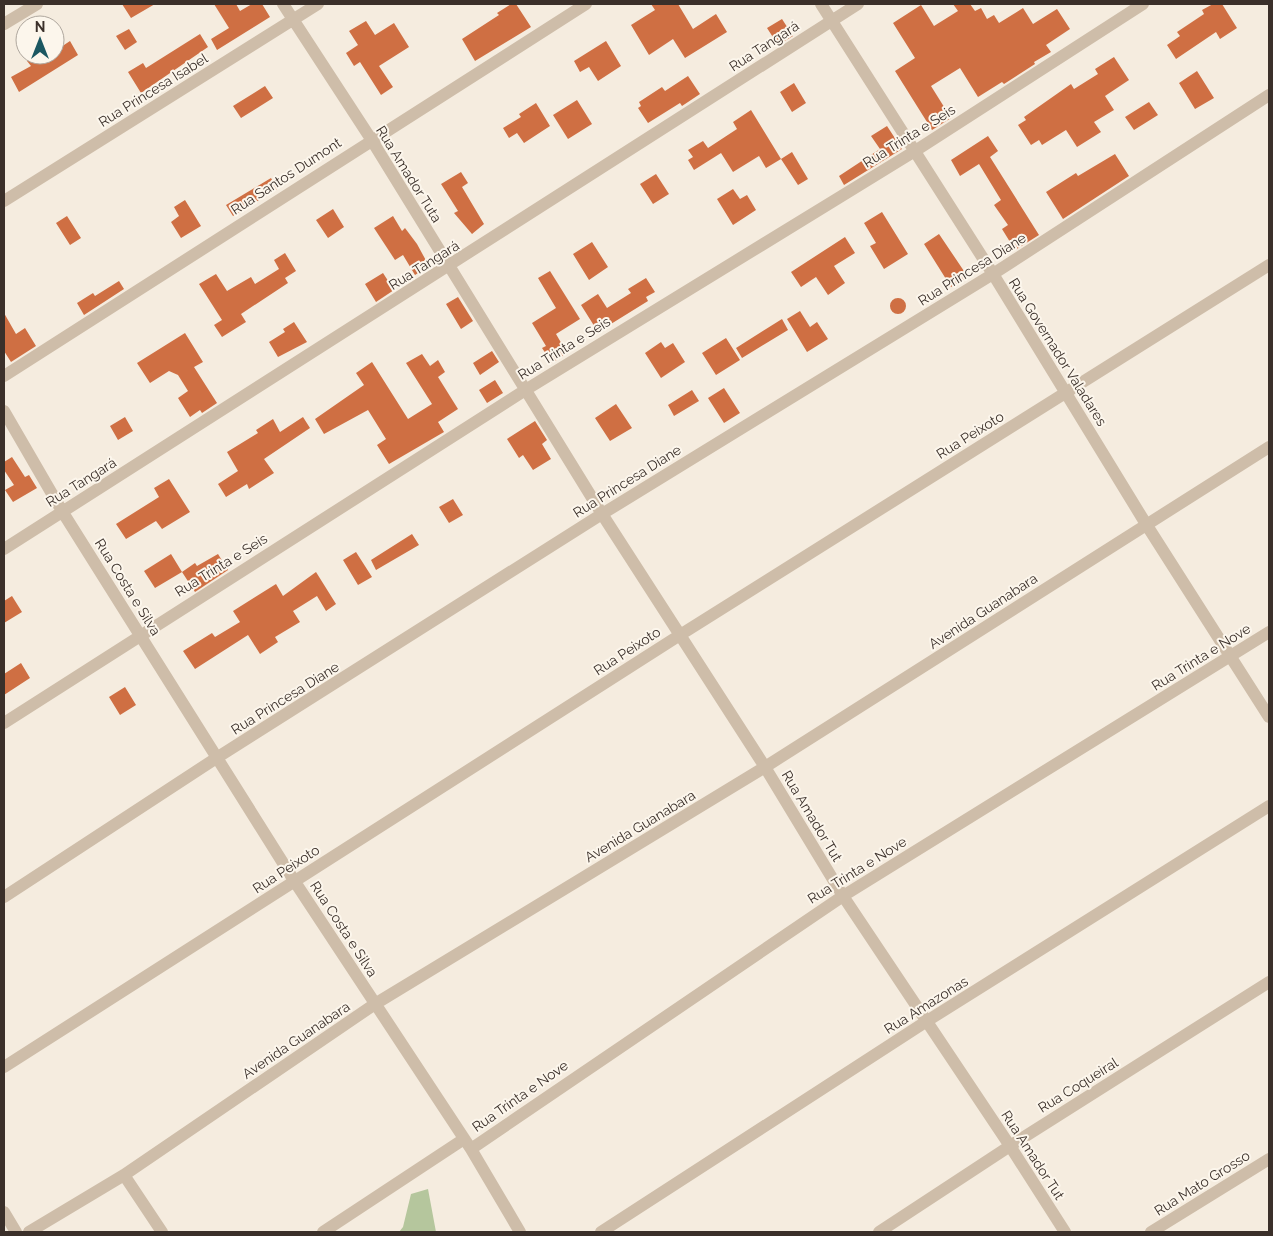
<svg xmlns="http://www.w3.org/2000/svg" width="1273" height="1236" font-family="Raleway,sans-serif">
<style>
.green{fill:#b5c69d}
.building{fill:#cf6f43}
.lines{fill:none;stroke-linecap:round;stroke-linejoin:round}
.street{stroke:#cebda9;stroke-width:12}
.labels{text-anchor:middle;dominant-baseline:central;stroke-width:4;stroke-linejoin:round;paint-order:stroke}
.street-label{font-size:14px;fill:#3b302a;stroke:#fcf6ec}
</style>
<rect width="100%" height="100%" fill="#f5ecdf"/>
<path class="green" d="M428,1189L436,1232H399L403,1227L411,1194Z"/>
<path class="building" d="M122,4H155L131,18Z
M214,4H236L240,11L252,4H262L270,17L217,50L211,39L229,28Z
M511,4H516L531,27L475,61L462,39L499,15L497,13Z
M651,4H678L693,29L716,14L727,32L685,58L673,39L649,55L631,25L655,10Z
M953,4H970L975,11L981,8L987,19L994,15L999,23L1023,8L1033,24L1057,9L1070,29L1046,45L1051,52L1034,62L1035,64L1004,84L1002,82L978,97L960,68L931,86L951,118L932,130L895,71L915,58L893,23L921,5L934,26L958,11Z
M1213,4H1222L1237,28L1220,39L1216,32L1176,59L1167,45L1180,36L1177,32L1204,14L1202,10Z
M782,19L793,36L778,45L767,28Z
M366,21L375,35L394,23L409,47L379,66L393,87L381,95L360,62L354,66L346,53L358,45L349,31Z
M129,29L137,42L125,50L116,36Z
M200,34L208,47L141,93L128,72L143,63L146,68Z
M70,41L78,55L19,92L11,77L31,66L27,61L36,55H55V51Z
M606,41L621,66L598,81L589,67L580,72L574,61Z
M1114,57L1129,80L1105,96L1114,110L1094,122L1101,132L1077,147L1066,130L1042,145L1039,140L1031,145L1018,125L1026,120L1024,117L1071,84L1074,89L1098,74L1095,69Z
M1197,71L1214,98L1195,109L1179,83Z
M688,76L700,94L682,106L680,103L648,123L638,108L641,106L639,102L662,87L665,91Z
M794,83L806,103L792,112L780,92Z
M265,86L273,98L241,118L233,106Z
M577,100L592,124L568,139L553,115Z
M1149,102L1158,115L1134,130L1125,117Z
M536,103L550,126L524,143L517,133L509,138L503,128L521,117L519,114Z
M751,110L781,159L766,168L759,156L733,172L721,153L694,170L688,160L693,157L688,150L703,141L708,148L737,129L733,122Z
M887,126L902,149L844,185L839,176L880,149L871,136Z
M988,136L998,151L990,157L1039,235L1015,250L1002,229L1008,225L994,205L1001,200L979,164L960,176L951,160Z
M792,152L808,179L798,185L781,159Z
M1115,154L1129,176L1063,219L1046,192L1076,173L1078,176Z
M461,172L468,183L462,187L484,224L472,234L454,213L458,211L441,184Z
M656,174L669,194L653,204L640,184Z
M271,178L277,189L233,216L226,205Z
M733,189L740,199L747,195L756,210L733,225L717,199Z
M185,200L201,226L181,238L171,222L179,216L174,207Z
M333,209L344,227L328,238L316,220Z
M882,212L908,254L884,269L870,246L876,243L864,223Z
M67,216L81,238L70,245L56,223Z
M393,216L402,231L405,228L417,244L429,266L415,275L403,255L395,260L374,228Z
M939,234L968,277L951,287L924,244Z
M845,237L855,253L834,266L845,283L828,295L816,277L801,287L791,272Z
M592,242L608,267L589,280L573,254Z
M285,253L296,271L285,278L288,283L241,314L246,322L222,337L214,325L222,320L199,284L216,274L227,291L251,277L255,284L279,269L274,260Z
M550,271L580,319L556,334L567,353L552,363L542,348L546,346L532,323L556,308L538,278Z
M383,273L394,290L376,302L365,284Z
M646,278L655,292L646,297L648,301L598,332L581,305L598,294L607,308L631,293L628,289Z
M119,281L124,289L84,315L77,303L93,293L95,296Z
M458,297L473,321L461,329L446,304Z
M890 306a8 8 0 1 1 16 0a8 8 0 1 1-16 0Z
M800,311L810,327L817,322L828,339L807,352L787,319Z
M4,313L16,334L25,328L36,346L11,362L4,351Z
M782,319L788,330L742,358L736,348Z
M294,322L307,342L278,357L269,342L285,332L283,329Z
M185,333L203,362L194,367L217,403L202,413L200,410L190,417L178,398L188,391L178,375L169,371L150,383L137,363Z
M726,338L740,360L716,375L702,353Z
M661,342L665,348L673,343L685,362L661,378L645,353Z
M492,351L499,362L480,375L473,363Z
M422,354L430,366L438,360L445,372L438,377L458,409L438,422L444,432L389,464L377,445L386,439L368,410L324,434L315,419L364,385L356,373L372,362L408,419L432,404L406,363Z
M495,380L503,393L487,403L479,390Z
M724,388L740,413L724,423L708,398Z
M692,390L699,401L674,416L668,405Z
M616,404L632,428L610,441L595,418Z
M125,417L133,431L118,440L110,426Z
M303,417L310,428L264,459L274,473L249,489L247,484L226,497L218,484L238,471L227,452L258,433L256,430L273,419L280,432Z
M535,421L547,440L542,444L551,459L533,470L523,455L519,458L507,439Z
M12,457L25,477L29,475L37,488L13,502L5,490L14,485L4,470V462Z
M169,479L190,512L162,529L156,521L126,539L116,524L159,497L154,488Z
M453,499L463,515L449,523L439,507Z
M412,534L419,545L376,570L371,560Z
M356,552L372,577L358,585L343,560Z
M171,554L182,572L155,588L144,571Z
M218,554L228,570L195,592L182,572L195,563L197,566Z
M316,572L336,604L326,611L317,596L293,611L300,622L275,637L278,642L260,654L248,635L195,669L183,651L212,633L215,637L240,622L233,611L276,584L283,596Z
M12,596L22,612L4,623V601Z
M21,663L30,678L4,695V674Z
M125,687L136,705L120,715L109,697Z"/>
<g class="lines">
<path class="street" d="M283,4L371,139L602,514L765,767L843,896L1010,1146L1065,1232
M821,4L993,274L1146,524L1269,717
M4,24L37,4
M4,201L318,4
M4,376L586,4
M4,411L62,511L295,882L471,1149L520,1232
M4,549L858,4
M4,723L527,389L915,151L1143,4
M4,897L218,757L602,514L993,274L1269,95
M4,1067L680,635L1269,265
M471,1149L843,896L1269,632
M124,1175L162,1232
M4,1212L16,1232
M29,1232L124,1175L375,1004L765,767L1269,447
M323,1232L464,1139
M601,1232L927,1021L1269,806
M879,1232L1010,1146L1269,982
M1151,1232L1269,1159"/>
</g>
<g class="labels">
<g class="street-label">
<text transform="translate(764 46) rotate(-33)">Rua Tangará</text>
<text transform="translate(153 90) rotate(-32)">Rua Princesa Isabel</text>
<text transform="translate(909 136) rotate(-32)">Rua Trinta e Seis</text>
<text transform="translate(409 174) rotate(58)">Rua Amador Tuta</text>
<text transform="translate(286 176) rotate(-33)">Rua Santos Dumont</text>
<text transform="translate(424 265) rotate(-32)">Rua Tangará</text>
<text transform="translate(972 269) rotate(-32)">Rua Princesa Diane</text>
<text transform="translate(564 348) rotate(-32)">Rua Trinta e Seis</text>
<text transform="translate(1058 352) rotate(58)">Rua Governador Valadares</text>
<text transform="translate(970 435) rotate(-32)">Rua Peixoto</text>
<text transform="translate(627 481) rotate(-32)">Rua Princesa Diane</text>
<text transform="translate(81 482) rotate(-32)">Rua Tangará</text>
<text transform="translate(221 565) rotate(-32)">Rua Trinta e Seis</text>
<text transform="translate(128 587) rotate(58)">Rua Costa e Silva</text>
<text transform="translate(983 611) rotate(-33)">Avenida Guanabara</text>
<text transform="translate(627 651) rotate(-33)">Rua Peixoto</text>
<text transform="translate(1201 657) rotate(-32)">Rua Trinta e Nove</text>
<text transform="translate(285 698) rotate(-32)">Rua Princesa Diane</text>
<text transform="translate(812 816) rotate(59)">Rua Amador Tut</text>
<text transform="translate(640 826) rotate(-31)">Avenida Guanabara</text>
<text transform="translate(286 869) rotate(-33)">Rua Peixoto</text>
<text transform="translate(857 870) rotate(-32)">Rua Trinta e Nove</text>
<text transform="translate(344 929) rotate(57)">Rua Costa e Silva</text>
<text transform="translate(926 1005) rotate(-32)">Rua Amazonas</text>
<text transform="translate(296 1040) rotate(-34)">Avenida Guanabara</text>
<text transform="translate(1078 1085) rotate(-32)">Rua Coqueiral</text>
<text transform="translate(520 1096) rotate(-35)">Rua Trinta e Nove</text>
<text transform="translate(1033 1155) rotate(57)">Rua Amador Tut</text>
<text transform="translate(1202 1183) rotate(-32)">Rua Mato Grosso</text>
</g>
</g>
<rect width="1273" height="1236" fill="none" stroke="#3b302a" stroke-width="10"/>
<g transform="translate(40 40)"><circle r="24" fill="#fcf6ec" stroke="#afa79e"/>
<path d="M0-4L9 19L0 12L-9 19Z" fill="#1b5761"/>
<text y="-8" font-size="14" font-weight="bold" text-anchor="middle" fill="#3b302a">N</text>
</g>
</svg>
